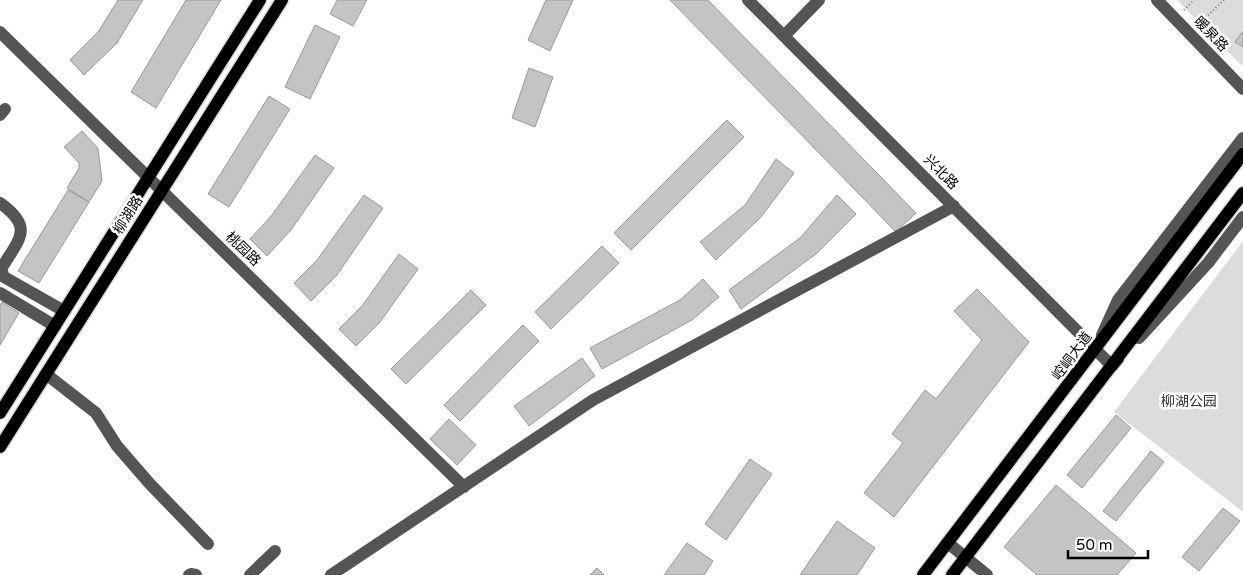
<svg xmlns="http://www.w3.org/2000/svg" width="1243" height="575" font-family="'Varela Round','Noto Sans SC',sans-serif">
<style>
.green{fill:#dcdcdc}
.building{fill:#c4c4c4;stroke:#999}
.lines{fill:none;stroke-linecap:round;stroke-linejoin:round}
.major-casing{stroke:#dbdbdb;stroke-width:15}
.path{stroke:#777;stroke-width:2;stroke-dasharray:1 2.5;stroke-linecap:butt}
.minor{stroke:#555;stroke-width:12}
.major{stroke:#000;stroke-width:12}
.labels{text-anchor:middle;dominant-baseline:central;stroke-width:5;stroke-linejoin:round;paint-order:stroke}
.street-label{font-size:14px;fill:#000;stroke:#fff}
.park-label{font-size:14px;fill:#333;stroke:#fff}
</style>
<rect width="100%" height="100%" fill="#fff"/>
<path class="green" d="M1177,0H1243V67Z
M1243,241V512L1114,412Z"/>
<path class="building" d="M118,0H143L117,43L84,75L70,60L98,32Z
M186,0H221L156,108L131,92Z
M337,0H367L353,26L330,14Z
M546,0H573L550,51L528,40Z
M670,0H708L916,213L896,232Z
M315,25L340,37L310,99L285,87Z
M1243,31V47L1235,42Z
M529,68L553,77L535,127L512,118Z
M269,96L290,109L229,207L208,194Z
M727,120L744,137L631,250L614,233Z
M82,131L98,148L102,181L89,202L67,188L79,168V163L64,147Z
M315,155L334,168L291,230L267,256L250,239L272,215Z
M776,159L794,173L761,217L716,260L700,242L745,205Z
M68,190L89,202L39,283L18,271Z
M364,195L383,208L337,275L311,301L294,283L317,260Z
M837,195L856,214L816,254L741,309L729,290L800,238Z
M602,246L619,263L551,329L535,312Z
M399,254L418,269L380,322L356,346L339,329L362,306Z
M703,279L719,297L692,320L602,369L590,348L680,300Z
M977,289L1029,342L894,517L864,493L903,443L892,434L925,390L936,399L982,340L954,311Z
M471,290L486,305L406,384L391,369Z
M2,302L19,313L0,345V306Z
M523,325L539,341L460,421L444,405Z
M582,358L595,376L529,426L514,406Z
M1116,415L1131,428L1082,488L1067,475Z
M449,419L476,445L457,465L430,439Z
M1151,451L1164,462L1116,521L1103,511Z
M750,459L772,474L726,540L705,524Z
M1056,485L1136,553L1117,575H1037L1004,547Z
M1223,508L1240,521L1199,571L1182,557Z
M837,521L875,548L857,575H800Z
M687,543L713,561L704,575H664Z
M597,568L604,575H590Z"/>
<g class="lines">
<defs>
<path id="major" d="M0,413L260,0
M0,447L282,0
M923,575L1243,154
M952,575L1243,193"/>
</defs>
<use href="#major" class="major-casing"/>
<path class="path" d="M1184,10L1194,0
M1198,25L1224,0"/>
<path class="minor" d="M748,0L1112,366L1118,359
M1157,0L1243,89
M0,32L464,487
M784,36L819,0
M0,115L5,109
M0,203C35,228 19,239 1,269L4,277L64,311
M0,293L55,326
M1102,335L1118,300L1243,138
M1139,338L1208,263L1243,217
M46,374L96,413L117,446L150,484L208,544
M948,543L987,575
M189,575L191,574L196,575
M250,575L275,551
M331,575L593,400L954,206"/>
<use href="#major" class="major"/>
</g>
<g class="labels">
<g class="street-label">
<text transform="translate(1211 34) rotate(46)">暖泉路</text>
<text transform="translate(941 172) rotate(45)">兴北路</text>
<text transform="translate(128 215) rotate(-58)">柳湖路</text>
<text transform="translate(243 249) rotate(44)">桃园路</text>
<text transform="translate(1072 356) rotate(-53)">崆峒大道</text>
</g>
<g class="park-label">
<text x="1189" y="401">柳湖公园</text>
</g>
</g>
<path d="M1068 550v8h80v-8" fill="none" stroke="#000000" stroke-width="2.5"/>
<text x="1076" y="550" font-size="15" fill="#000000" stroke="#ffffff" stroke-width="4" paint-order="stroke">50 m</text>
</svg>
